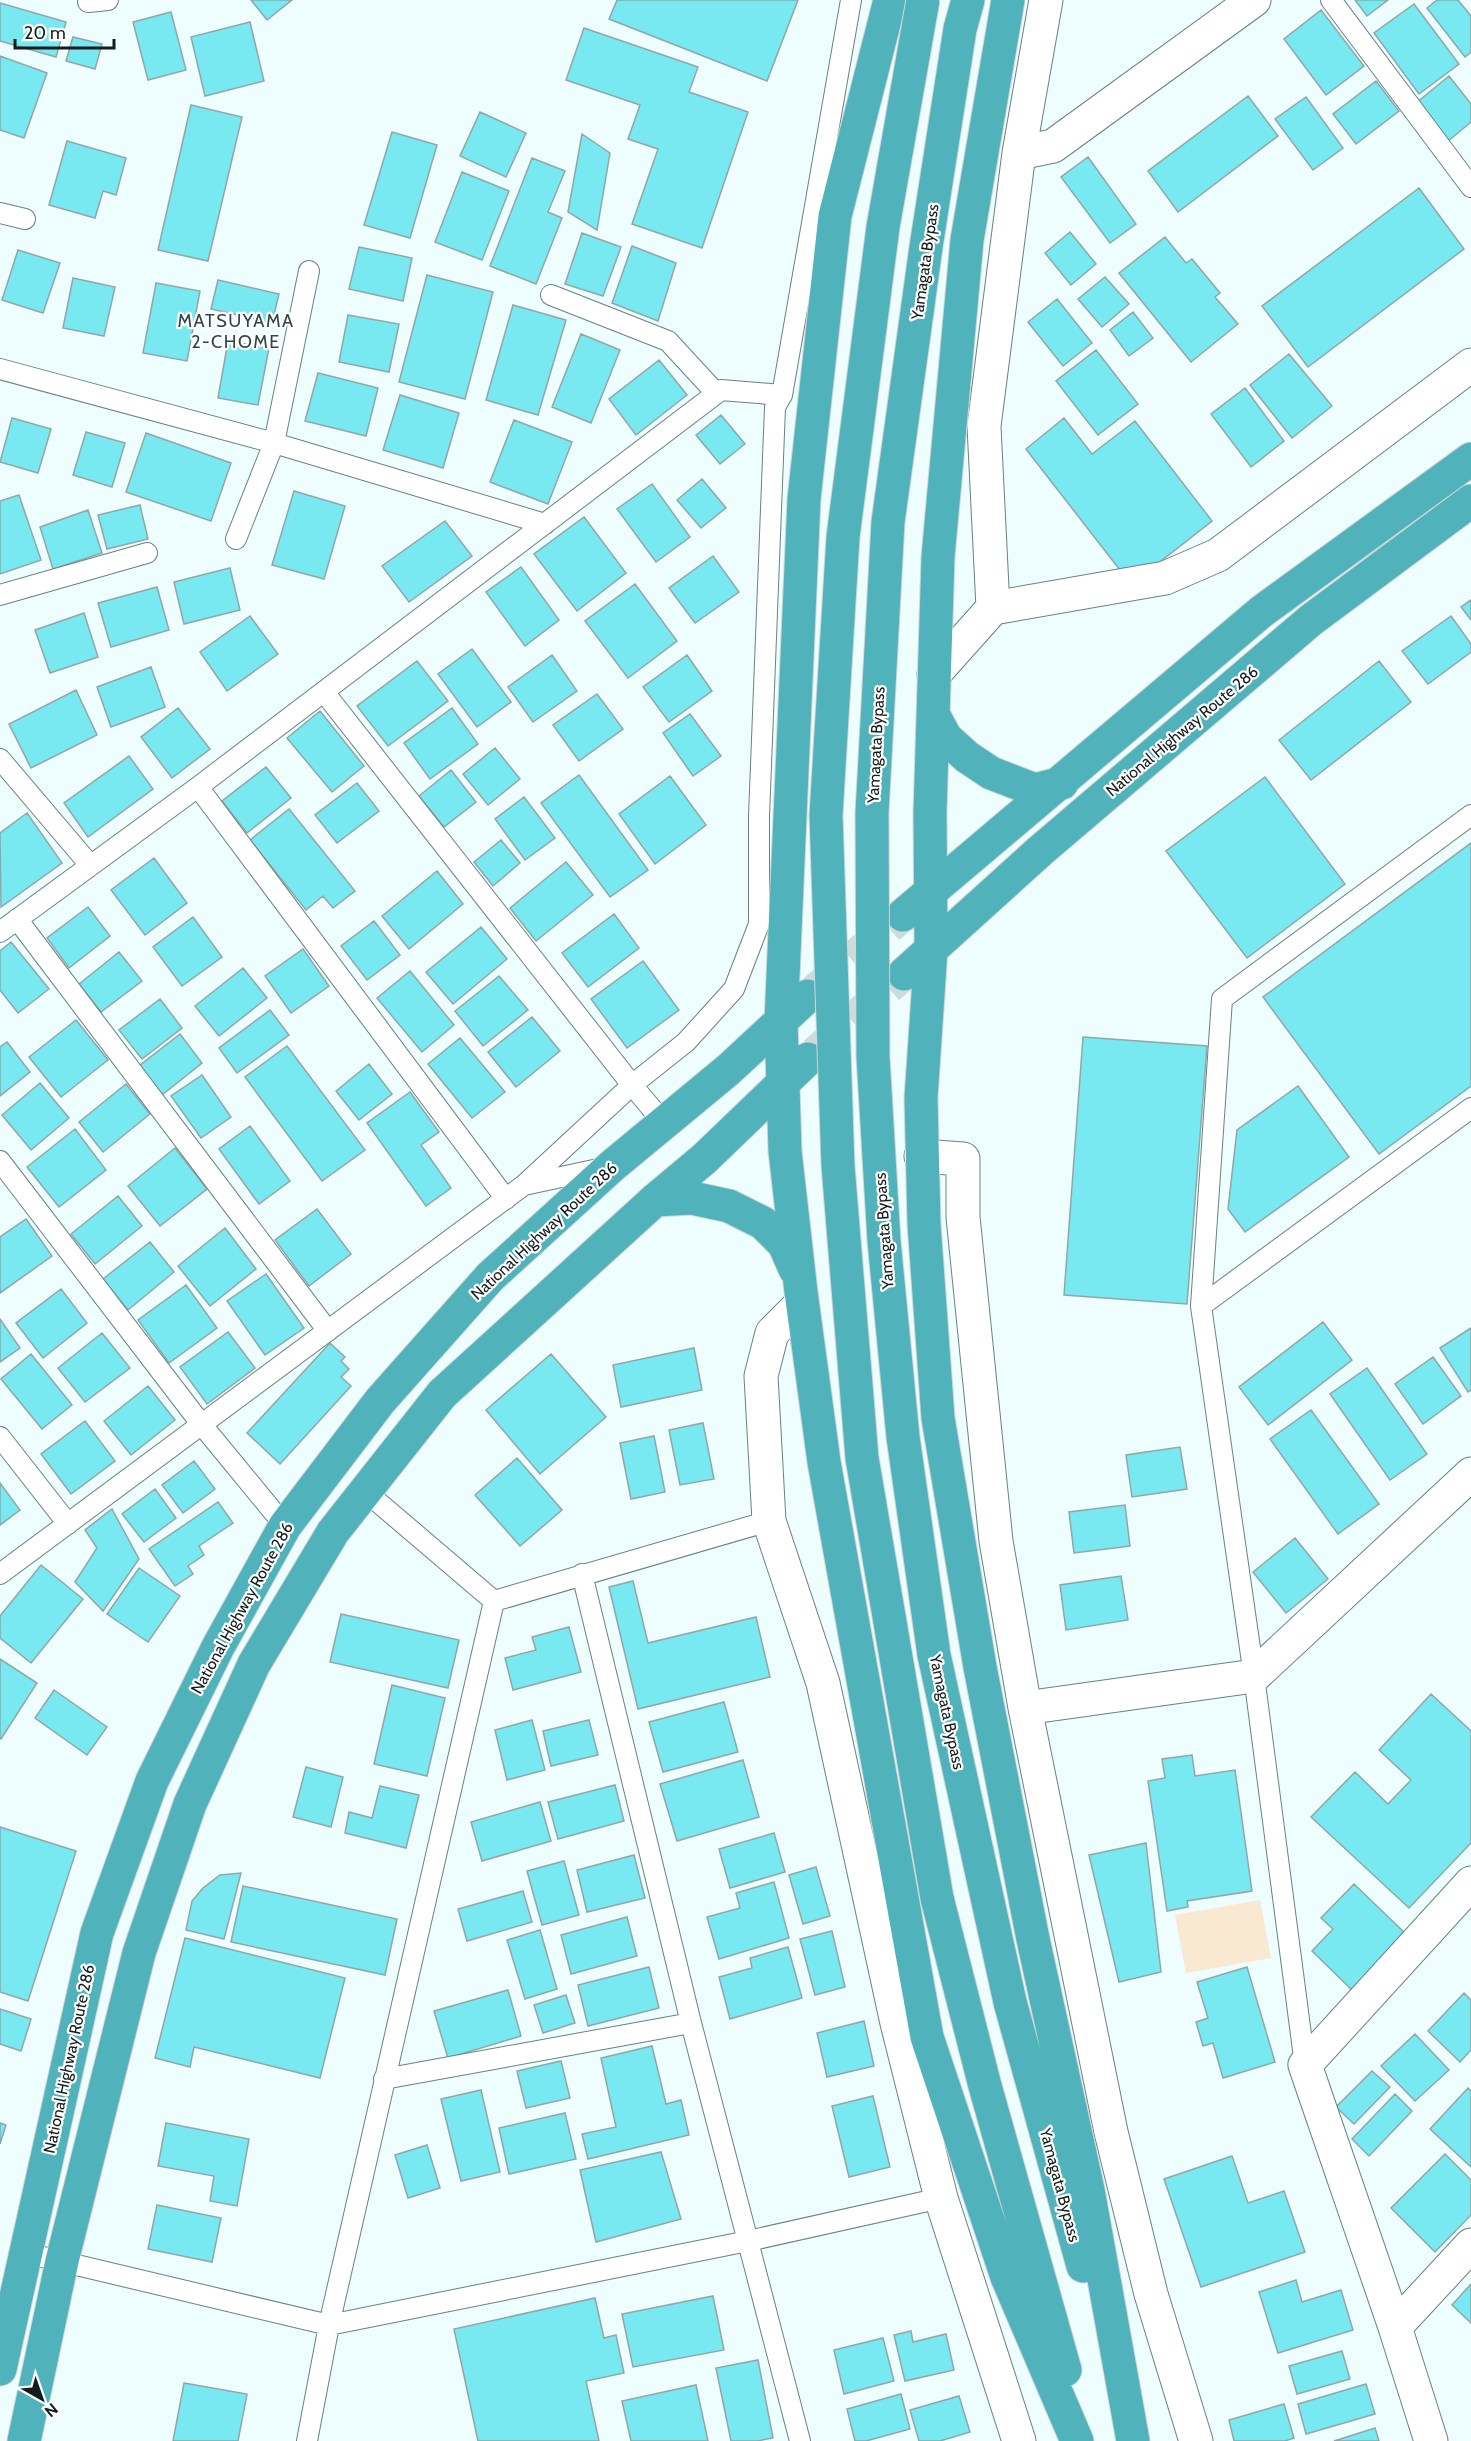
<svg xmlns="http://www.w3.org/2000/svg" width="1471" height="2441" font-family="Cabin,sans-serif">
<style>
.green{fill:#f9e8d2}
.building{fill:#78e8f1;stroke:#90a7a9;stroke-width:1.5}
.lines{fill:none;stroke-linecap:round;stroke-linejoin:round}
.highway-tunnel{stroke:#cddbdc;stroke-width:33;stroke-dasharray:33 16;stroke-linecap:butt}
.lane-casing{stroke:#6a8182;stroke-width:22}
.street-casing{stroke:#6a8182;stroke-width:35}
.highway-casing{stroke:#d5d6d6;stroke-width:35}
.lane{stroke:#fff;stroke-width:20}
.street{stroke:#fff;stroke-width:33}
.highway{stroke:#50b3bb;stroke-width:33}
.highway-bridge-casing{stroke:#d5d6d6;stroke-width:35;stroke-linecap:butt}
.highway-bridge{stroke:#50b3bb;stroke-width:33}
.labels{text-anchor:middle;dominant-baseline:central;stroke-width:4.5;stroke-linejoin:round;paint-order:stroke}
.street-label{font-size:16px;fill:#131c1d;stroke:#fff}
.neighbourhood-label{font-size:18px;letter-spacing:1.5px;fill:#314547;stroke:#fff}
</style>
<rect width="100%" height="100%" fill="#eefdfe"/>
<path class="green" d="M1260,1900L1271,1958L1186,1973L1175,1915Z"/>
<path class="building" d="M251,0H292L267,20Z
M617,0H798L767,81L609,19Z
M1355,0H1388L1367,16Z
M1437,0H1458L1471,16V52L1465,57L1427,8Z
M0,3L66,22L56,57L0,41Z
M1414,4L1459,64L1419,94L1374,33Z
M1321,10L1364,66L1326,95L1284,39Z
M171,12L186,70L148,80L133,22Z
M250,22L264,81L205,96L191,37Z
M584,28L698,67L689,92L748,112L702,248L632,224L658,149L628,139L640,105L566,80Z
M73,37L102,44L95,69L66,61Z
M0,56L47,73L24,138L0,130Z
M1449,76L1471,104V122L1447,142L1416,103Z
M1376,81L1399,111L1356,144L1333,114Z
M1248,96L1278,136L1178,212L1148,171Z
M1306,97L1343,148L1313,170L1275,119Z
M191,105L242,117L208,261L158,250Z
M480,112L526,133L506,177L460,156Z
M392,132L437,145L410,238L364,225Z
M582,134L610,153L597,230L568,212Z
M67,141L126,158L116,195L103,191L95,218L49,205Z
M1088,157L1136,224L1110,243L1061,177Z
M532,158L565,171L548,212L562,218L536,284L490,266Z
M462,172L509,191L482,260L435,242Z
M1419,188L1464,249L1308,367L1262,306Z
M1070,232L1096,264L1071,285L1045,253Z
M582,233L621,247L603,296L565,284Z
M1165,237L1186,263L1192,259L1220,293L1215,297L1238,324L1191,362L1119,273Z
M632,246L676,263L658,321L612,303Z
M359,247L412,258L403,301L349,289Z
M18,250L60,263L43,313L2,300Z
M427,275L493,292L465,399L399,382Z
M1105,277L1129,304L1102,327L1078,299Z
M73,278L115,287L104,336L63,328Z
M218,280L279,294L272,323L211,309Z
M156,283L200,291L187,361L143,353Z
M1057,299L1092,343L1063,366L1028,322Z
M513,305L566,320L538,415L486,400Z
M1133,312L1153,338L1129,356L1110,330Z
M348,315L399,324L389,372L339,362Z
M581,334L620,350L591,423L552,407Z
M228,341L269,348L258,405L218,398Z
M1096,350L1138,404L1098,435L1056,381Z
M1289,354L1332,406L1292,438L1250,385Z
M659,360L687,395L636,435L609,399Z
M318,373L378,388L366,436L305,421Z
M1245,388L1284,441L1251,467L1211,414Z
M400,395L459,413L443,468L383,450Z
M721,415L745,444L720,464L696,435Z
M12,418L51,429L38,473L0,462Z
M1064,418L1092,454L1135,421L1212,521L1147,572L1123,574L1026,449Z
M514,420L572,442L548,504L490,482Z
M86,432L125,443L112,487L73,475Z
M146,433L231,463L211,521L126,492Z
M702,479L726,508L701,528L677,500Z
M652,484L690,537L656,562L617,509Z
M294,491L345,506L324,579L272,565Z
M19,495L41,560L0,574V501Z
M140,505L148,539L107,549L98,515Z
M88,510L102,553L53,569L40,527Z
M584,517L626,573L577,611L534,554Z
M445,521L472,556L409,602L382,566Z
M713,556L739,592L695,623L669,588Z
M521,567L559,620L525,646L486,592Z
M230,568L240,610L184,624L174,582Z
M635,584L677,641L628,678L585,621Z
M157,587L169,630L111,647L98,603Z
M1471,600V620L1461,607Z
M84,613L98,657L50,673L35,630Z
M250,616L278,654L227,691L200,652Z
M1451,616L1471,644V652L1428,684L1402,651Z
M472,649L511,702L477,727L438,674Z
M552,655L577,691L533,722L508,687Z
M687,655L712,691L669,722L643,687Z
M417,661L448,701L388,746L357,706Z
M1379,661L1411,702L1311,780L1279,740Z
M151,667L165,707L111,727L97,687Z
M76,690L97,735L31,768L9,724Z
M597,694L623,729L579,761L553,725Z
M178,708L210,749L172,778L141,737Z
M452,708L478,744L430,779L404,743Z
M320,711L364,766L332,792L287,738Z
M690,714L721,756L693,776L663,733Z
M495,748L520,779L488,805L463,774Z
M129,756L153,789L88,837L64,803Z
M266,767L291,798L247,833L222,801Z
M451,770L476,802L444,827L419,796Z
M579,775L648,870L610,897L541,803Z
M670,776L706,825L655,864L619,814Z
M1265,777L1345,884L1247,958L1166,851Z
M357,783L379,811L337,843L315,815Z
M524,797L555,838L525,860L495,819Z
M289,809L355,891L333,908L323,896L306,910L250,840Z
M27,813L62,863L1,907L0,833Z
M501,840L520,863L493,886L474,862Z
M1471,843V1086L1379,1154L1263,997Z
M154,858L187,903L145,935L111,890Z
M566,862L593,895L536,941L510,908Z
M437,871L463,904L409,949L382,916Z
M88,907L110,936L69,968L47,938Z
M614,914L639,948L588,987L562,953Z
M193,917L222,957L182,986L153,947Z
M374,921L400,955L367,980L341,946Z
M481,927L507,959L453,1004L426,972Z
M11,942L49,989L18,1013L0,990V951Z
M303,949L329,986L291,1013L265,976Z
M119,952L142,981L101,1012L79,984Z
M643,961L679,1010L627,1048L591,999Z
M243,968L267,998L219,1036L195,1006Z
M410,971L454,1025L422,1052L377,998Z
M499,976L528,1010L483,1046L455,1011Z
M160,999L182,1028L142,1059L119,1030Z
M270,1010L289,1035L237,1073L219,1048Z
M532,1017L560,1051L516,1087L488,1052Z
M76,1020L108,1060L61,1097L29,1057Z
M180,1034L202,1063L162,1095L139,1066Z
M1083,1037L1207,1046L1187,1304L1064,1295Z
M460,1038L505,1092L472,1118L428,1064Z
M7,1042L30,1072L0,1096V1047Z
M287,1046L365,1150L322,1181L245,1077Z
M369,1064L392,1094L359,1120L336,1091Z
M202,1075L231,1117L201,1138L171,1096Z
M40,1083L69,1118L31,1150L2,1115Z
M126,1084L150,1114L103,1152L79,1122Z
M1298,1086L1349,1157L1245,1232L1228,1209L1237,1130Z
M410,1092L439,1132L421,1145L451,1188L426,1206L367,1123Z
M250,1126L290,1181L259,1204L219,1149Z
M75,1129L106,1170L59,1207L27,1167Z
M175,1148L207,1189L160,1226L128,1186Z
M118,1196L142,1226L95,1264L71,1234Z
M317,1209L351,1254L309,1286L275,1240Z
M26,1219L52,1256L0,1293V1237Z
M225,1228L256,1269L210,1306L178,1266Z
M150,1242L174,1272L128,1310L103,1279Z
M266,1274L304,1328L265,1355L227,1301Z
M186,1285L217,1328L169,1363L138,1320Z
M61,1289L87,1323L43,1358L16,1323Z
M0,1319L20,1348L0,1362Z
M1323,1322L1352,1360L1268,1425L1239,1387Z
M1471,1328V1390L1468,1392L1440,1348Z
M228,1332L255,1368L207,1404L180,1367Z
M102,1333L130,1368L85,1402L58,1368Z
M330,1343L345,1357L341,1361L349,1369L341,1377L351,1386L280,1464L247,1433Z
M694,1348L702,1390L621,1407L613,1365Z
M31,1354L72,1405L42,1429L1,1379Z
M551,1354L606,1417L540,1474L486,1410Z
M1433,1357L1461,1396L1423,1424L1395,1384Z
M1367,1368L1427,1454L1390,1480L1330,1394Z
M148,1386L175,1420L131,1455L104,1421Z
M1311,1410L1379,1504L1338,1534L1270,1439Z
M85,1421L115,1461L71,1494L41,1454Z
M703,1423L714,1479L680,1485L669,1430Z
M654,1436L665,1492L631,1499L620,1443Z
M1180,1447L1187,1489L1132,1497L1126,1455Z
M517,1458L562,1510L520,1546L475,1495Z
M194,1461L215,1489L183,1513L162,1485Z
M0,1483L20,1510L0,1525Z
M155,1489L176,1518L144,1542L122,1514Z
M218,1502L233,1523L199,1546L204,1555L188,1566L193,1574L175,1586L149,1549Z
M1125,1505L1130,1546L1074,1553L1069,1512Z
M112,1509L139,1559L103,1611L75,1582L97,1548L85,1530Z
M1295,1538L1328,1579L1286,1613L1253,1572Z
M41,1565L83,1599L31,1663L0,1638V1616Z
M139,1568L180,1596L148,1642L107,1614Z
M1121,1576L1128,1620L1066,1630L1060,1585Z
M633,1581L648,1643L756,1617L770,1677L638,1709L609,1587Z
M341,1614L459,1640L448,1688L330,1662Z
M569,1627L581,1672L513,1690L505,1658L536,1650L532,1637Z
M0,1659L37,1683L1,1739L0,1738Z
M392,1685L445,1698L427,1776L374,1764Z
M54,1690L107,1727L87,1755L35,1718Z
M1431,1694L1471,1731V1843L1409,1908L1311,1817L1355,1772L1388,1804L1411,1780L1379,1750Z
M724,1702L738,1752L663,1772L649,1722Z
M532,1720L545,1770L507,1780L495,1730Z
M589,1720L598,1755L551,1766L543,1731Z
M1192,1755L1195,1776L1235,1770L1252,1891L1187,1901L1188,1907L1167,1911L1148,1781L1165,1778L1162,1759Z
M743,1760L759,1817L677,1841L660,1784Z
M306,1767L343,1777L331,1827L293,1817Z
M615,1785L624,1821L558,1839L548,1802Z
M380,1786L419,1795L406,1848L345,1833L349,1812L372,1818Z
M540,1802L551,1841L482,1861L471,1822Z
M0,1827L76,1851L28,2001L0,1992Z
M774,1833L785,1872L730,1888L719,1849Z
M1146,1843L1161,1972L1119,1982L1089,1855Z
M634,1855L645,1898L587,1912L577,1870Z
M564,1861L579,1915L542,1925L527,1871Z
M816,1867L830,1916L803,1924L789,1875Z
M241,1873L224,1939L186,1930L192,1901L203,1888L220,1875Z
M774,1882L789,1938L719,1959L707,1917L740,1908L736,1893Z
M1354,1884L1407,1935L1353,1991L1312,1951L1333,1929L1321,1918Z
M243,1886L397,1919L385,1975L231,1942Z
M523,1891L532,1922L467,1941L458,1909Z
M627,1917L637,1956L571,1974L561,1935Z
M540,1930L557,1989L525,1999L507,1940Z
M832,1931L845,1987L815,1995L800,1939Z
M185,1938L345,1978L320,2078L194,2047L190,2067L155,2058Z
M788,1947L802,1998L730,2019L719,1977L752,1968L750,1958Z
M649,1967L659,2008L588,2026L578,1985Z
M1247,1967L1275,2062L1223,2078L1213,2043L1203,2046L1196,2022L1208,2018L1197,1982Z
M508,1990L521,2036L448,2058L434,2011Z
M1464,1993L1471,2000V2050L1460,2062L1428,2031Z
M566,1995L575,2023L543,2033L534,2005Z
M0,2009L31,2019L21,2051L0,2044Z
M864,2021L874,2066L827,2077L817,2033Z
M1415,2034L1449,2070L1415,2101L1381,2066Z
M652,2046L666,2104L681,2100L689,2135L588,2159L582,2134L616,2127L601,2058Z
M561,2061L570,2098L526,2108L517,2071Z
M1372,2071L1390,2087L1354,2124L1336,2107Z
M1468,2088L1471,2091V2167L1430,2129Z
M481,2090L500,2172L461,2181L441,2099Z
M1395,2094L1412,2111L1369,2156L1352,2139Z
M873,2096L890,2167L849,2177L832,2106Z
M565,2113L576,2159L509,2174L499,2128Z
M0,2123L6,2125L0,2144Z
M166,2123L249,2139L237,2206L210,2201L214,2176L158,2166Z
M427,2145L440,2188L408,2198L395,2155Z
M661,2152L681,2219L596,2242L580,2170Z
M1445,2154L1471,2180V2215L1435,2252L1391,2208Z
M1232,2156L1248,2203L1284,2191L1305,2252L1201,2287L1164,2179Z
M157,2205L221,2218L212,2262L148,2249Z
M1296,2280L1302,2302L1341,2290L1353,2330L1278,2353L1259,2292Z
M1471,2284V2323L1452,2305Z
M713,2296L724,2350L633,2367L622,2314Z
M595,2298L604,2338L616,2335L624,2373L586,2381L599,2441H478L454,2329Z
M911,2331L913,2342L946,2334L954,2370L905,2381L894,2335Z
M883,2338L894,2381L844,2394L834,2350Z
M1342,2351L1350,2379L1297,2394L1289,2366Z
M758,2360L773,2438L757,2441H731L716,2368Z
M184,2383L247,2394L238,2441H173Z
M1366,2384L1375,2414L1306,2434L1298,2404Z
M696,2385L708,2441H631L622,2401Z
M901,2394L910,2429L866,2441H855L847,2409Z
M959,2396L970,2432L940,2441H919L910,2410Z
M1284,2404L1294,2438L1285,2441H1234L1229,2420Z
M1375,2428L1379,2441H1334Z"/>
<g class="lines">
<path class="highway-tunnel" d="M814,991L903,915
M815,1053L904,974"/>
<defs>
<path id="lane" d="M1331,0L1471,187
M88,2L108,0
M0,213L25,219
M551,295L668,341L716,393
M0,369L274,443L545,524
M236,539L274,443L309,271
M0,595L147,553
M324,692L632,1085L663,1122
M0,759L90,865
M198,787L506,1199
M17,919L328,1331
M0,932L198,787L721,390L782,395
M0,1161L202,1425L285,1526
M524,1185L632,1085L686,1042L734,989L759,924V816L775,407L782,395L851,0
M1201,1306L1471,1108
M0,1437L68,1524
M365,1491L494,1601
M0,1574L524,1185L603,1168
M582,1574L691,2023L800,2441
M1305,2065L1254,1676L1201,1306L1222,999L1471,815
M384,2079L691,2023
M26,2253L329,2325L748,2241L941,2198
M307,2441L329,2325L494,1601L769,1521"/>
<path id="street" d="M1019,153L1053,146L1254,0
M993,608L1165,578L1218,555L1471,365
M934,674L993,608L984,426L1019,153L1046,0
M921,1156L963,1159V1217L996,1541L1025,1708L1111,2132L1151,2294L1196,2441
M802,1303L772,1333L761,1376L769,1521L823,1683L897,2023L941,2198L1019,2441
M1025,1708L1254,1676L1471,1474
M1395,2327L1471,2245
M1431,2441L1395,2327L1305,2065L1471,1883"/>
<path id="highway" d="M890,0L835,216L804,499L781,1021L785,1151L801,1292L824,1462L927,2037L1007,2277L1077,2441
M1008,0L967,240L938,557L930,813L931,950L921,1098L924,1224L938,1418L980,1667L1033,1939L1088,2190L1133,2441
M960,29L968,0
M933,714L946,738L967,757L991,773L1035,790L1062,783
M903,915L1261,612L1471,459
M904,974L1040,851L1311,620L1471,501
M655,1200L692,1198L729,1206L763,1223L784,1244L795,1269
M937,1898L985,2086L1065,2370
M1010,2002L1083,2266
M0,2369L97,1933L152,1781L218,1647L285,1526L380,1401L490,1277L612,1166L728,1070L808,996
M24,2441L62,2261L139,1953L190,1804L254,1664L333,1532L442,1394L655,1200L704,1159L808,1059"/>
</defs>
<use href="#lane" class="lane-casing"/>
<use href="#street" class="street-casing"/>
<use href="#highway" class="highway-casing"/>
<use href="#lane" class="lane"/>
<use href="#street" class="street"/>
<use href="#highway" class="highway"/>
<defs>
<path id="highway-bridge" d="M923,0L883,227L843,537L826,815L838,1166L862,1458L937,1898
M960,29L926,247L888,522L872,813L873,1057L884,1241L903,1437L934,1655L1010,2002"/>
</defs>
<use href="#highway-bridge" class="highway-bridge-casing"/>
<use href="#highway-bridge" class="highway-bridge"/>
</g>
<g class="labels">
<g class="street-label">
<text transform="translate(925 262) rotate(-82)">Yamagata Bypass</text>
<text transform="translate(1182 731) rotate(-40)">National Highway Route 286</text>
<text transform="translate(876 745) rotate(-87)">Yamagata Bypass</text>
<text transform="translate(544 1231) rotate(-43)">National Highway Route 286</text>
<text transform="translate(884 1231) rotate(-94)">Yamagata Bypass</text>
<text transform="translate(242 1608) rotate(-61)">National Highway Route 286</text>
<text transform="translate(947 1712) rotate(78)">Yamagata Bypass</text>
<text transform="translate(69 2059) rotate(-78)">National Highway Route 286</text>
<text transform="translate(1060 2185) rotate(75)">Yamagata Bypass</text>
</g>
<g class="neighbourhood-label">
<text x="236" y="321">MATSUYAMA<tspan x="236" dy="21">2-CHOME</tspan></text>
</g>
</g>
<g transform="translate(42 2399) rotate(140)" stroke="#ffffff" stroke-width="4.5" paint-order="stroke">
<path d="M0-4.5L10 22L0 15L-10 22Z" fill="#131c1d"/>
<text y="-9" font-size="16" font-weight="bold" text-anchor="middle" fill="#131c1d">N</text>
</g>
<path d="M15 39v9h99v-9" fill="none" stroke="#131c1d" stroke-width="3"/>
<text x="24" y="39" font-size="18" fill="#131c1d" stroke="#ffffff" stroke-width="4.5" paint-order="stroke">20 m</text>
</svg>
